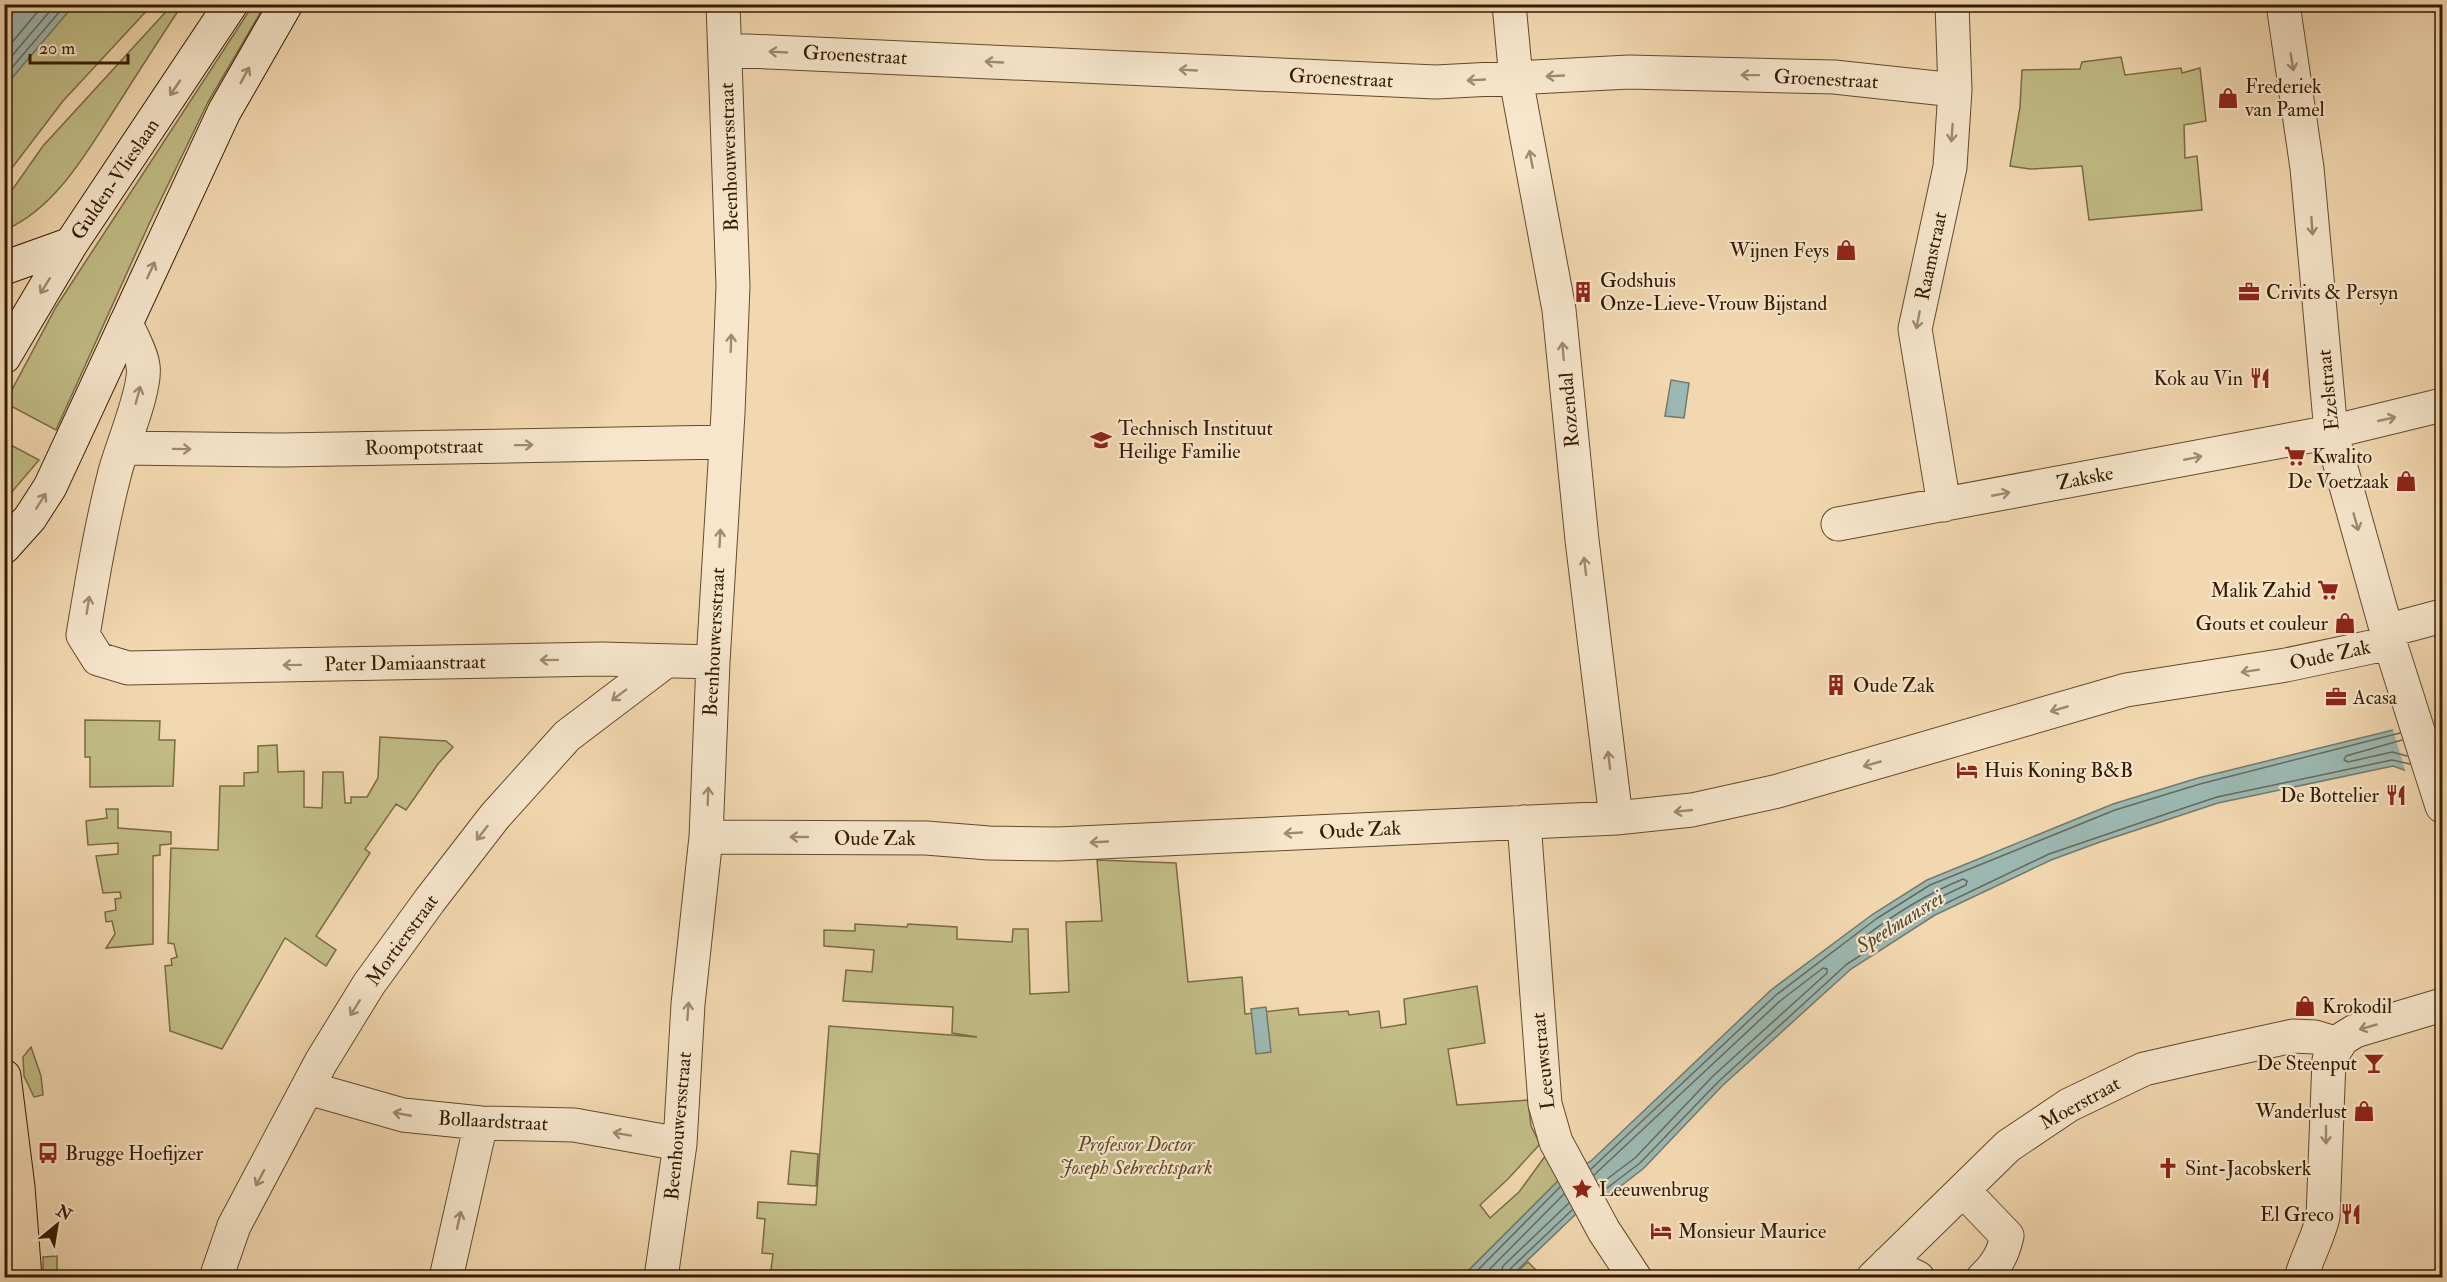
<svg xmlns="http://www.w3.org/2000/svg" width="2447" height="1282" font-family="'IM FELL Double Pica',serif">
<style>
.green{fill:#c2bc86;stroke:#7c6b43;stroke-width:1.5}
.water{fill:#9cb8b2;stroke:#73796b;stroke-width:1.5}
.pier{fill:#f2d8b0}
.lines{fill:none;stroke-linecap:round;stroke-linejoin:round}
.shore{stroke:#686959;stroke-width:1.5}
.street-casing{stroke:#644a2c;stroke-width:35}
.secondary-casing{stroke:#351a00;stroke-width:35}
.primary-casing{stroke:#351a00;stroke-width:35}
.street{stroke:#f7e6cc;stroke-width:33}
.secondary{stroke:#f7e6cc;stroke-width:33}
.primary{stroke:#f2d8b0;stroke-width:33}
.oneway{stroke:#a08a70}
.labels{text-anchor:middle;dominant-baseline:central;stroke-width:4.5;stroke-linejoin:round;paint-order:stroke}
.street-label{font-size:20px;fill:#351a00;stroke:#f7e6cc}
.poi-label{font-size:20px;fill:#351a00;stroke:#f7e6cc;text-anchor:start}
.park-label{font-size:20px;font-style:italic;fill:#5f4b28;stroke:#f7e6cc}
.water-label{font-size:21px;font-style:italic;fill:#544935;stroke:#f7e6cc}
</style>
<rect width="100%" height="100%" fill="#f2d8b0"/>
<filter id="stains"><feTurbulence type="fractalNoise" baseFrequency=".00333" numOctaves="4"/><feColorMatrix values="0 0 0 0 .2 0 0 0 0 .09 0 0 0 0 .02 0 0 0 .5 -.17"/></filter>
<radialGradient id="worn" r=".72"><stop offset=".6" stop-color="#630" stop-opacity="0"/><stop offset="1" stop-color="#630" stop-opacity=".3"/></radialGradient>
<path class="green" d="M74,4L152,5L63,101L5,177V86Z
M172,5H182C161,37 140,69 120,101C89,148 58,207 5,230V200L43,146Z
M253,5H265L208,102L149,224L56,430L5,403L56,307Z
M2121,57L2125,75L2181,68L2182,73L2200,68L2206,121L2184,125L2185,158L2197,156L2202,210L2089,220L2082,166L2030,169L2010,166L2020,107L2022,70L2080,69L2082,62Z
M5,442L39,460L5,500Z
M85,720L160,721L159,740H175L173,786L90,787V757H85Z
M380,737L446,741L453,747L438,764L406,810L396,804L365,849L370,853L316,936L336,950L326,966L285,938L222,1049L170,1031L165,966L172,965L171,959L177,957L174,944L168,943L171,848L218,850L220,786H244V773L258,772V746L277,745L278,772L304,771V807L322,808L323,772H343L345,803H351V797H367L378,778Z
M106,809H118V828L171,832V844L160,845V855L153,856V944L106,948L115,934L112,921L106,922L105,912L116,910L115,899L121,898L120,892L103,893L96,856L118,854V843L88,845L86,821L107,818Z
M1097,860L1176,863L1188,982L1242,977L1245,1014L1298,1008L1299,1015L1348,1011L1349,1015L1379,1011L1381,1028L1406,1024L1404,999L1477,986L1485,1043L1448,1049L1457,1105L1528,1100L1531,1126L1540,1144L1508,1179L1480,1205L1490,1218L1519,1192L1546,1155L1559,1180L1461,1278L770,1277L773,1254L762,1253L765,1219L757,1218L758,1202L816,1205L829,1026L977,1037L952,1033L953,1007L843,1001L846,970L872,972L874,950L824,946V930L855,931V924L907,927L908,924L957,927V939L1012,942L1013,929H1028L1030,994L1069,992L1066,922L1102,921Z
M31,1047L41,1076L43,1095L34,1097L24,1076L23,1057Z
M791,1151L818,1154L816,1186L788,1184Z
M57,1256V1277H43V1257Z
M1528,1262L1543,1277H1511Z"/>
<path class="water" d="M5,4L74,5L5,86L4,5Z
M1671,380L1689,383L1684,418L1665,416Z
M2442,708V769L2407,771L2393,766L2218,803L2100,842L2051,860L1935,915L1851,969L1722,1086L1644,1168L1612,1193L1577,1213L1510,1277L1461,1278L1559,1180L1591,1161L1771,990L1873,914L1927,880L2113,804L2198,778L2393,730Z
M1266,1007L1271,1052L1256,1054L1251,1009Z"/>
<path class="pier" d="M2434,707L2442,733V772L2406,773L2392,727Z"/>
<g class="lines">
<path class="shore" d="M4,52L44,4
M4,65L56,4
M4,77L66,4
M2402,740L2346,756L2344,760L2348,762L2392,752L2407,756
M1963,879L1967,881L1966,885L1928,903L1867,943L1863,942V938C1894,914 1927,894 1963,879Z
M1591,1169L1776,995L1876,919L1930,885L2115,810L2200,784L2400,733
M1594,1175L1780,1001L1823,968L1827,969V973L1713,1076L1635,1158L1599,1185
M1603,1191L1640,1163L1718,1082L1847,964L1932,910L2049,854L2169,813L2217,797L2392,760L2410,764
M1470,1278L1560,1187
M1481,1278L1564,1194
M1499,1278L1503,1266L1569,1203
M1506,1278L1508,1271L1572,1210"/>
<defs>
<path id="street" d="M1509,4L1516,79L1559,310L1582,540L1616,818
M2283,4L2307,168L2331,432L2390,643L2442,806
M726,50L1436,82L1629,72L1834,77L1955,90
M126,323C131,335 142,354 143,366C147,388 121,448 115,472C101,526 92,581 83,635L98,659L128,668L602,659L713,662
M124,448L282,450L725,442
M1944,505L1915,329L1950,167L1955,90L1952,4
M1838,524L2331,432L2442,405
M2386,631L2442,616
M1524,822L1545,1104L1556,1142L1604,1231L1635,1278
M706,837L926,838L989,843L1058,844L1616,818L1692,810L1778,791L2126,690L2286,665L2390,643
M308,1088L403,1115L481,1123L574,1125L680,1144
M1963,1190L2007,1236C2003,1254 1997,1265 1983,1278
M1888,1263L1918,1278
M216,1278L234,1226L321,1062L369,984L430,900L495,816L567,736L666,661
M446,1278L481,1123
M661,1278L680,1144L688,1004L706,837L713,662L728,413L733,286L723,4
M1873,1278L2008,1146L2069,1105L2144,1069L2192,1058L2293,1036L2315,1037L2338,1044
M2301,1278C2307,1257 2318,1238 2323,1217L2329,1060L2342,1039L2355,1031L2442,1005"/>
<path id="secondary" d="M4,268L71,244
M4,357L71,244L231,4
M4,547L30,518L50,487L224,112L286,4"/>
<path id="primary" d="M4,1076L18,1187L25,1278"/>
</defs>
<use href="#street" class="street-casing"/>
<use href="#secondary" class="secondary-casing"/>
<use href="#primary" class="primary-casing"/>
<use href="#street" class="street"/>
<use href="#secondary" class="secondary"/>
<use href="#primary" class="primary"/>
</g>
<defs><path id="oneway-shaft" d="M-6 0H5M1.5-3L5.5 0L1.5 3" fill="none" stroke-width="1.6" stroke-linecap="round" stroke-linejoin="round" transform="scale(1.5)"/></defs>
<g class="oneway">
<use href="#oneway-shaft" transform="translate(778 52) rotate(-177)"/>
<use href="#oneway-shaft" transform="translate(994 62) rotate(-177)"/>
<use href="#oneway-shaft" transform="translate(2292 62) rotate(81)"/>
<use href="#oneway-shaft" transform="translate(1188 70) rotate(-177)"/>
<use href="#oneway-shaft" transform="translate(245 75) rotate(-61)"/>
<use href="#oneway-shaft" transform="translate(1750 75) rotate(-179)"/>
<use href="#oneway-shaft" transform="translate(1555 76) rotate(177)"/>
<use href="#oneway-shaft" transform="translate(1476 80) rotate(177)"/>
<use href="#oneway-shaft" transform="translate(175 88) rotate(124)"/>
<use href="#oneway-shaft" transform="translate(1952 133) rotate(94)"/>
<use href="#oneway-shaft" transform="translate(1531 159) rotate(-101)"/>
<use href="#oneway-shaft" transform="translate(2312 226) rotate(86)"/>
<use href="#oneway-shaft" transform="translate(151 270) rotate(-65)"/>
<use href="#oneway-shaft" transform="translate(45 286) rotate(122)"/>
<use href="#oneway-shaft" transform="translate(1918 320) rotate(101)"/>
<use href="#oneway-shaft" transform="translate(731 343) rotate(-88)"/>
<use href="#oneway-shaft" transform="translate(1563 351) rotate(-95)"/>
<use href="#oneway-shaft" transform="translate(138 395) rotate(-75)"/>
<use href="#oneway-shaft" transform="translate(2387 419) rotate(-13)"/>
<use href="#oneway-shaft" transform="translate(524 445) rotate(-1)"/>
<use href="#oneway-shaft" transform="translate(182 449) rotate(1)"/>
<use href="#oneway-shaft" transform="translate(2193 458) rotate(-11)"/>
<use href="#oneway-shaft" transform="translate(2001 494) rotate(-11)"/>
<use href="#oneway-shaft" transform="translate(41 501) rotate(-58)"/>
<use href="#oneway-shaft" transform="translate(2356 522) rotate(74)"/>
<use href="#oneway-shaft" transform="translate(720 538) rotate(-87)"/>
<use href="#oneway-shaft" transform="translate(1585 566) rotate(-97)"/>
<use href="#oneway-shaft" transform="translate(88 605) rotate(-81)"/>
<use href="#oneway-shaft" transform="translate(549 660) rotate(179)"/>
<use href="#oneway-shaft" transform="translate(292 665) rotate(179)"/>
<use href="#oneway-shaft" transform="translate(2250 671) rotate(171)"/>
<use href="#oneway-shaft" transform="translate(619 695) rotate(143)"/>
<use href="#oneway-shaft" transform="translate(2059 709) rotate(164)"/>
<use href="#oneway-shaft" transform="translate(1609 760) rotate(-97)"/>
<use href="#oneway-shaft" transform="translate(1872 764) rotate(164)"/>
<use href="#oneway-shaft" transform="translate(708 796) rotate(-88)"/>
<use href="#oneway-shaft" transform="translate(1683 811) rotate(174)"/>
<use href="#oneway-shaft" transform="translate(482 833) rotate(128)"/>
<use href="#oneway-shaft" transform="translate(1293 833) rotate(177)"/>
<use href="#oneway-shaft" transform="translate(799 837) rotate(-180)"/>
<use href="#oneway-shaft" transform="translate(1099 842) rotate(177)"/>
<use href="#oneway-shaft" transform="translate(355 1008) rotate(122)"/>
<use href="#oneway-shaft" transform="translate(688 1011) rotate(-86)"/>
<use href="#oneway-shaft" transform="translate(2368 1027) rotate(164)"/>
<use href="#oneway-shaft" transform="translate(402 1114) rotate(-169)"/>
<use href="#oneway-shaft" transform="translate(622 1134) rotate(-170)"/>
<use href="#oneway-shaft" transform="translate(2326 1135) rotate(90)"/>
<use href="#oneway-shaft" transform="translate(260 1178) rotate(118)"/>
<use href="#oneway-shaft" transform="translate(459 1220) rotate(-77)"/>
</g>
<defs>
<symbol id="shop-bare" viewBox="-9 -9 18 18"><path d="M-5-2.5h2.3a2.7 3.5 0 0 1 5.4 0H5L5.5 6h-11ZM-1.5-2.5h3a1.5 2.3 0 0 0-3 0Z" fill="#8f2418" stroke="#f7e6cc" stroke-width="2.5" paint-order="stroke"/></symbol>
<symbol id="building-bare" viewBox="-9 -9 18 18"><path d="M-4-6H4V6H1V3H-1V6H-4ZM-2.5-4.3h1.7v1.8h-1.7ZM.8-4.3h1.7v1.8H.8ZM-2.5-1h1.7V.8h-1.7ZM.8-1h1.7V.8H.8Z" fill="#8f2418" stroke="#f7e6cc" stroke-width="2.5" paint-order="stroke"/></symbol>
<symbol id="office-bare" viewBox="-9 -9 18 18"><path d="M-6-3h4V-5.5h4V-3h4V5H-6ZM-1-4.5V-3h2v-1.5ZM-6 0V1H6V0Z" fill="#8f2418" stroke="#f7e6cc" stroke-width="2.5" paint-order="stroke"/></symbol>
<symbol id="restaurant-bare" viewBox="-9 -9 18 18"><path d="M-5-6h1v4h1v-4h1v4h1v-4h1v5L-1.5 .5V6h-2V.5L-5-1ZM5-6V6H3V1.5H1.5Q1.5-4 5-6Z" fill="#8f2418" stroke="#f7e6cc" stroke-width="2.5" paint-order="stroke"/></symbol>
<symbol id="school-bare" viewBox="-9 -9 18 18"><path d="M0-5L7-2L0 1L-7-2ZM-4 1L0 2.5L4 1V4Q0 6-4 4Z" fill="#8f2418" stroke="#f7e6cc" stroke-width="2.5" paint-order="stroke"/></symbol>
<symbol id="supermarket-bare" viewBox="-9 -9 18 18"><path d="M-6-5.5h2.5l.6 2H6L4.5 2H-2.5L-4.4-4H-6ZM-1.5 3.2a1.3 1.3 0 1 0 .1 0ZM3 3.2a1.3 1.3 0 1 0 .1 0Z" fill="#8f2418" stroke="#f7e6cc" stroke-width="2.5" paint-order="stroke"/></symbol>
<symbol id="hotel-bare" viewBox="-9 -9 18 18"><path d="M-6-4.5h1.5V1H6V5H4.5V3h-9V5H-6ZM-4 0a1.8 1.8 0 1 1 3.6 0ZM.5 0V-2.5h3Q6-2.5 6 0Z" fill="#8f2418" stroke="#f7e6cc" stroke-width="2.5" paint-order="stroke"/></symbol>
<symbol id="bar-bare" viewBox="-9 -9 18 18"><path d="M-6-5H6L.8 .8V4.5H3.5V6h-7V4.5H-.8V.8Z" fill="#8f2418" stroke="#f7e6cc" stroke-width="2.5" paint-order="stroke"/></symbol>
<symbol id="bus-bare" viewBox="-9 -9 18 18"><path d="M-5-6H5V4H4V6H2V4H-2V6H-4V4H-5ZM-3.5-4V0h7V-4ZM-3.5 1.2v1.5H-2V1.2ZM2 1.2v1.5H3.5V1.2Z" fill="#8f2418" stroke="#f7e6cc" stroke-width="2.5" paint-order="stroke"/></symbol>
<symbol id="church-bare" viewBox="-9 -9 18 18"><path d="M-1.2-6h2.4v3.5h3.3v2.4h-3.3V6h-2.4V-.1h-3.3v-2.4h3.3Z" fill="#8f2418" stroke="#f7e6cc" stroke-width="2.5" paint-order="stroke"/></symbol>
<symbol id="sight-bare" viewBox="-9 -9 18 18"><path d="M0-6L1.8-2.2L6-1.7L2.9 1.2L3.7 5.4L0 3.3L-3.7 5.4L-2.9 1.2L-6-1.7L-1.8-2.2Z" fill="#8f2418" stroke="#f7e6cc" stroke-width="2.5" paint-order="stroke"/></symbol>
</defs>
<g fill-rule="evenodd">
<use href="#shop-bare" x="2213" y="83" width="30" height="30"/>
<use href="#shop-bare" x="1831" y="235" width="30" height="30"/>
<use href="#building-bare" x="1568" y="277" width="30" height="30"/>
<use href="#office-bare" x="2234" y="277" width="30" height="30"/>
<use href="#restaurant-bare" x="2245" y="363" width="30" height="30"/>
<use href="#school-bare" x="1086" y="425" width="30" height="30"/>
<use href="#supermarket-bare" x="2280" y="441" width="30" height="30"/>
<use href="#shop-bare" x="2391" y="466" width="30" height="30"/>
<use href="#supermarket-bare" x="2313" y="575" width="30" height="30"/>
<use href="#shop-bare" x="2330" y="608" width="30" height="30"/>
<use href="#building-bare" x="1821" y="670" width="30" height="30"/>
<use href="#office-bare" x="2321" y="682" width="30" height="30"/>
<use href="#hotel-bare" x="1952" y="755" width="30" height="30"/>
<use href="#restaurant-bare" x="2381" y="780" width="30" height="30"/>
<use href="#shop-bare" x="2290" y="991" width="30" height="30"/>
<use href="#bar-bare" x="2359" y="1048" width="30" height="30"/>
<use href="#shop-bare" x="2349" y="1096" width="30" height="30"/>
<use href="#bus-bare" x="33" y="1138" width="30" height="30"/>
<use href="#church-bare" x="2153" y="1153" width="30" height="30"/>
<use href="#sight-bare" x="1567" y="1174" width="30" height="30"/>
<use href="#restaurant-bare" x="2336" y="1199" width="30" height="30"/>
<use href="#hotel-bare" x="1646" y="1216" width="30" height="30"/>
</g>
<g class="labels">
<g class="street-label">
<text transform="translate(855 55) rotate(3)">Groenestraat</text>
<text transform="translate(1341 78) rotate(3)">Groenestraat</text>
<text transform="translate(1826 79) rotate(3)">Groenestraat</text>
<text transform="translate(729 157) rotate(-92)">Beenhouwersstraat</text>
<text transform="translate(115 179) rotate(-56)">Gulden-Vlieslaan</text>
<text transform="translate(1931 256) rotate(-78)">Raamstraat</text>
<text transform="translate(2328 390) rotate(-96)">Ezelstraat</text>
<text transform="translate(1569 410) rotate(-95)">Rozendal</text>
<text transform="translate(424 447) rotate(-1)">Roompotstraat</text>
<text transform="translate(2085 478) rotate(-11)">Zakske</text>
<text transform="translate(714 642) rotate(-87)">Beenhouwersstraat</text>
<text transform="translate(2330 655) rotate(-12)">Oude Zak</text>
<text transform="translate(405 663) rotate(-1)">Pater Damiaanstraat</text>
<text transform="translate(1360 830) rotate(-3)">Oude Zak</text>
<text x="875" y="838">Oude Zak</text>
<text transform="translate(402 940) rotate(-54)">Mortierstraat</text>
<text transform="translate(1543 1061) rotate(-96)">Leeuwstraat</text>
<text transform="translate(2080 1103) rotate(-29)">Moerstraat</text>
<text transform="translate(493 1121) rotate(3)">Bollaardstraat</text>
<text transform="translate(678 1126) rotate(-85)">Beenhouwersstraat</text>
</g>
<g class="poi-label">
<text x="2245" y="86">Frederiek<tspan x="2245" dy="23">van Pamel</tspan></text>
<text x="1829" y="250" text-anchor="end">Wijnen Feys</text>
<text x="1600" y="280">Godshuis<tspan x="1600" dy="23">Onze-Lieve-Vrouw Bijstand</tspan></text>
<text x="2266" y="292">Crivits &amp; Persyn</text>
<text x="2243" y="378" text-anchor="end">Kok au Vin</text>
<text x="1118" y="428">Technisch Instituut<tspan x="1118" dy="23">Heilige Familie</tspan></text>
<text x="2312" y="456">Kwalito</text>
<text x="2389" y="481" text-anchor="end">De Voetzaak</text>
<text x="2311" y="590" text-anchor="end">Malik Zahid</text>
<text x="2328" y="623" text-anchor="end">Gouts et couleur</text>
<text x="1853" y="685">Oude Zak</text>
<text x="2353" y="697">Acasa</text>
<text x="1984" y="770">Huis Koning B&amp;B</text>
<text x="2379" y="795" text-anchor="end">De Bottelier</text>
<text x="2322" y="1006">Krokodil</text>
<text x="2357" y="1063" text-anchor="end">De Steenput</text>
<text x="2347" y="1111" text-anchor="end">Wanderlust</text>
<text x="65" y="1153">Brugge Hoefijzer</text>
<text x="2185" y="1168">Sint-Jacobskerk</text>
<text x="1599" y="1189">Leeuwenbrug</text>
<text x="2334" y="1214" text-anchor="end">El Greco</text>
<text x="1678" y="1231">Monsieur Maurice</text>
</g>
<g class="park-label">
<text x="1136" y="1144">Professor Doctor<tspan x="1136" dy="23">Joseph Sebrechtspark</tspan></text>
</g>
<g class="water-label">
<text transform="translate(1900 922) rotate(-32)">Speelmansrei</text>
</g>
</g>
<rect width="2447" height="1282" fill="none" stroke="#f2d8b0" stroke-width="24"/>
<rect x="6" y="6" width="2435" height="1270" fill="none" stroke="#351a00" stroke-width="3"/>
<rect x="12" y="12" width="2423" height="1258" fill="none" stroke="#351a00" stroke-width="1.5"/>
<g transform="translate(57 1225) rotate(30)" stroke="#f7e6cc" stroke-width="4.5" paint-order="stroke">
<path d="M0-4.5L10 22L0 15L-10 22Z" fill="#351a00"/>
<text y="-9" font-size="16" font-weight="bold" text-anchor="middle" fill="#351a00">N</text>
</g>
<path d="M30 54v9h98v-9" fill="none" stroke="#351a00" stroke-width="3"/>
<text x="39" y="54" font-size="18" fill="#351a00" stroke="#f7e6cc" stroke-width="4.5" paint-order="stroke">20 m</text>
<rect width="100%" height="100%" filter="url(#stains)"/>
<rect width="100%" height="100%" fill="url(#worn)"/>
</svg>
